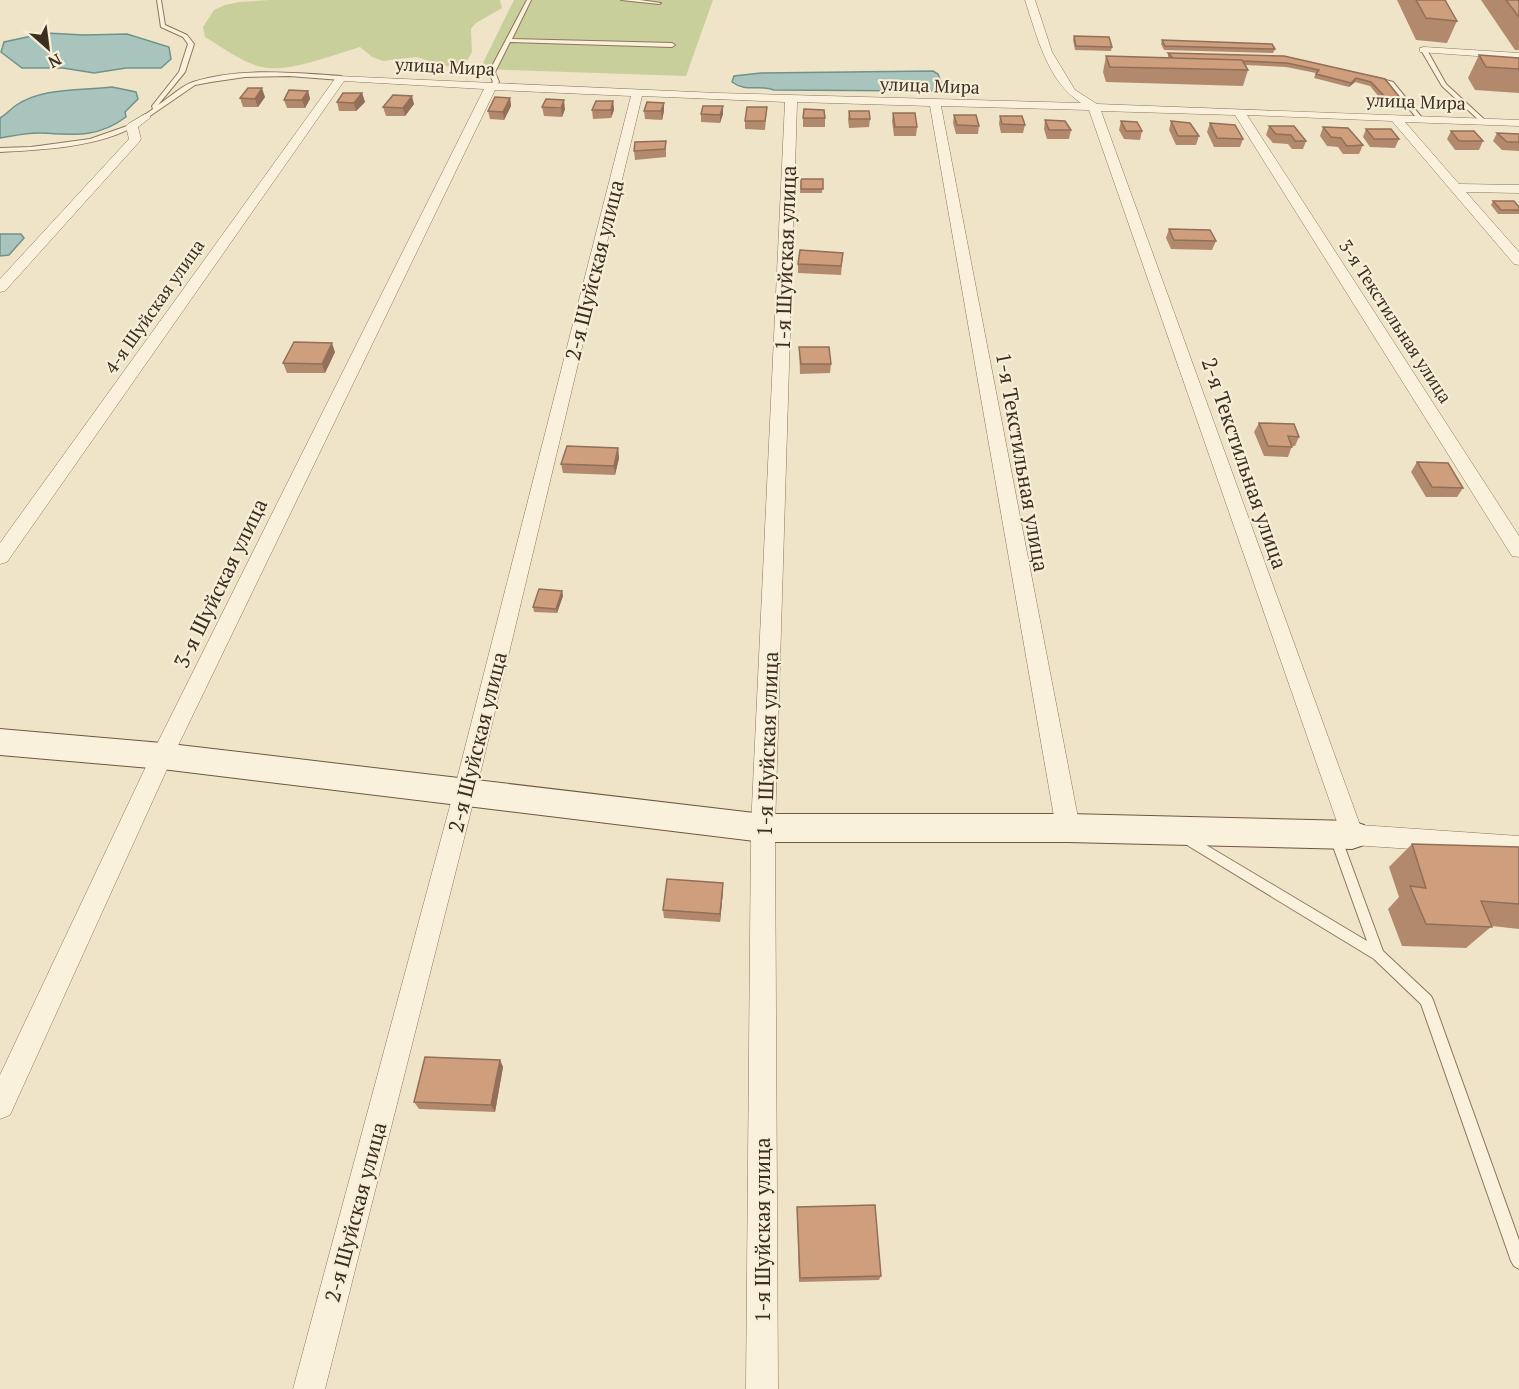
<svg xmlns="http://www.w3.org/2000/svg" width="1519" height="1389" font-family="'PT Serif',serif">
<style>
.green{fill:#c9cf9b}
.water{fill:#a9c4bc;stroke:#6f938a;stroke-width:1.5}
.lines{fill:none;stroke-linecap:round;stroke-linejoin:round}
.lane-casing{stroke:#8d765c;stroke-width:2}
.street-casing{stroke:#8d765c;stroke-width:1}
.secondary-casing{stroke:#6f573f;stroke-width:2}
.lane{fill:#faf1dc;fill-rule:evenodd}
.street{fill:#faf1dc;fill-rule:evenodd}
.secondary{fill:#faf1dc;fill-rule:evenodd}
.wall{fill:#b2896c}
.shaded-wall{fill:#916f58}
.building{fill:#cf9f7d;stroke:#916f58;stroke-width:1.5}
.labels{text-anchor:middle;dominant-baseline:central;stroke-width:4.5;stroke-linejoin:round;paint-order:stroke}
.far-street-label{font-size:18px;fill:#3d2e20;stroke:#f7eed8}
.street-label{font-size:21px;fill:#3d2e20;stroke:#f7eed8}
</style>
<rect width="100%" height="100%" fill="#f0e4c8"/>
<path class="green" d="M270,0H500L502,8L476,23L471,29L472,52L465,64L450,67L416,57L383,61L372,57L360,47C337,54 292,71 268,68C246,66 224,48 205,37L203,27L214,10L225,5L239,2Z
M514,0H713L686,76L480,69Z"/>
<path class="water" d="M46,33L84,35L127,34L169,47L171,59L161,68H126L94,73L63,68H22L1,52L4,42Z
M933,71L938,74L943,87L934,91L774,90C757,84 747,93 732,82L734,76L761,73Z
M112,87L136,92L138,99L125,112L126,117C98,138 74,135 42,133C28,132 13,136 0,138V118C5,115 10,110 15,106C42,87 80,91 112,87Z
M0,234H21L24,238L9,255L0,256Z"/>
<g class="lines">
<defs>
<path id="lane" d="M157,0H161L165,25L187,35L194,44L185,72L158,105C169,98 181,86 193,82C238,67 295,73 341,76L344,78L341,80L289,76L245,77L211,82L195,85L147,118H143V116L153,109L152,106L179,72L188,44L183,37L161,27Z
M527,0H531L512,39L672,43L675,45L672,47L510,42L495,72L499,82L493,88H489L488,87L493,82L489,72Z
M621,0H640L661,3L659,4Z
M1424,48L1427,50L1446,84L1486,121V123H1482L1442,86L1421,50Z
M1375,77L1393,82L1423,119V121H1419L1389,84L1373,80V78Z
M130,125L135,126C99,147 41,150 0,152V148L31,147L90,139Z
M1186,833L1367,941L1330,838L1332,834L1336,833L1340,834L1383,951L1431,996L1433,1000L1519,1240V1269L1514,1266L1511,1261L1421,1004L1374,959L1182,842L1180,838L1182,834Z"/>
<path id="street" d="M1025,0H1035L1052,52L1075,90L1097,104L1519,120V126L1405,122L1459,184L1519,185V193L1466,192L1519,252V265L1514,264L1392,121L1247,115L1519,536V557L1512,556L1235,115L1101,111L1360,825L1519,836V856L1352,845L1344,842L1089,110L941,106L1080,828L1076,835L1068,838L1060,835L1056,828L930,106L797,102L775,828L778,1389H746L751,828L785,102L642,96L476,791L325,1389H293L454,791L631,96L495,90L173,756L10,1115L0,1119V1075L151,756L484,89L344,81L7,562L0,564V543L337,76L717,93L1081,103C1047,81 1037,36 1025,0Z
M1424,47L1519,53V59L1420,52V48Z
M145,114L151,117L138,127L141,139L139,142L5,291L0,292V279L129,139L126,126L128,124Z"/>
<path id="secondary" d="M0,729L162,743L763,814H1068L1352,821L1364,825L1369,835L1364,845L1352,849L1068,842H763L162,769L0,755Z"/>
</defs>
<use href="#lane" class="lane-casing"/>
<use href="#street" class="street-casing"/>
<use href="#secondary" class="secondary-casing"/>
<use href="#lane" class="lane"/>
<use href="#street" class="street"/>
<use href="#secondary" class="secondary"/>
</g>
<path class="wall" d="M1397,0H1445L1457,21L1447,43L1416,40Z
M1481,0H1519V50H1515Z
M1074,36L1112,47L1111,51L1075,50L1073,40Z
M1162,40L1275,49L1273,53L1164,50L1161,44Z
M1168,53L1284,56L1385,79L1401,99L1399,103H1384L1370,86L1355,82L1349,87L1314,78L1316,73L1286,67L1245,65L1248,70L1243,86L1106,82L1103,72L1106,56L1168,58Z
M1479,55L1519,58V93L1475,90L1468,78Z
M308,91L310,99L305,108H287L284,100Z
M362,93L365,102L356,111H339L337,102Z
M265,97L258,107H243L240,98Z
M510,98L511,106L504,120L490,119L488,111Z
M613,101L614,110L611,118L593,119L592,110Z
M664,103V111L662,120L645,119L644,111Z
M414,104L405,116H386L383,107Z
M542,107L565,109L562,117L544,116Z
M767,107L765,130L745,129V121Z
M849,111L870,119L869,127L849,128L848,119Z
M893,113L917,127L916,136H894L892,121Z
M701,114H723L720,123L701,122Z
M954,115L979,126L978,134H956L953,123Z
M1000,116L1025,125L1023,133H1001L999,124Z
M803,118H825V127H803Z
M1045,120L1071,130L1069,139H1047L1044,129Z
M1121,121L1142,131L1140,140L1124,139L1119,130Z
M1171,121L1199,136L1196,145H1176L1169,130Z
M1210,123L1243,139L1240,147H1214L1207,132Z
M1269,126L1306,141L1303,149H1292L1288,144L1273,143L1266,135Z
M1323,127L1363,145L1359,154H1343L1338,147L1327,146L1320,136Z
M1366,129L1399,139L1395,148L1370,147L1363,137Z
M1451,131L1483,141L1479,150H1455L1447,139Z
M1497,133L1519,134V151L1502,150L1493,141Z
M666,141V157L635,160L634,151Z
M801,179H823L822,193H800Z
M1493,201L1519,207V214H1498L1491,205Z
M1169,229L1216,241L1212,250L1171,249L1166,238Z
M843,253L841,275L798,273V264Z
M799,347L831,364L830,373L800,374Z
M335,352L325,373H287L283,363Z
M1259,423L1299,437L1295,446H1292L1288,457L1264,456L1254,432Z
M618,448L619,458L615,475L563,473L561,464Z
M1417,462L1463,488L1457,497H1426L1411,472Z
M562,591L563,596L557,613L534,612L533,607Z
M1412,844L1519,847V929L1492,926L1466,948L1402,946L1388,909L1399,897L1389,867Z
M723,883V891L720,922L664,918L663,910Z
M500,1060L503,1067L495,1112L419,1109L414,1102Z
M797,1207L881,1276L879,1280L799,1282Z"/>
<path class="shaded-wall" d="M1356,78L1355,82L1349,87L1351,83Z
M262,88L265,97L258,107L255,99Z
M308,91L310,99L305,108L302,100Z
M362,93L365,102L356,111L354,103Z
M412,96L414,104L405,116L403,108Z
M510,98L511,106L504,120L503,112Z
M564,100L565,109L562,117L561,108Z
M613,101L614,110L611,118V110Z
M664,103V111L662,120L661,111Z
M723,106V114L720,123V115Z
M332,343L335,352L325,373L322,364Z
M618,448L619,458L615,475L614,466Z
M562,591L563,596L557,613L556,609Z
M723,883V891L720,922V914Z
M500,1060L503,1067L495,1112L491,1105Z"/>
<path class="building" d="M1416,0H1445L1457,21L1426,18Z
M1506,0H1519V17Z
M1074,36L1109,37L1112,47L1076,46Z
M1162,40L1272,44L1275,49L1165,46Z
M1168,53L1284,56L1385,79L1401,99L1386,98L1371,82L1356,78L1351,83L1316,74L1319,70L1287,63L1243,61L1242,60L1173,58Z
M1479,55L1519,58V69L1486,67Z
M1106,56L1242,60L1248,70L1110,67Z
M248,88H262L255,99L240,98Z
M289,90L308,91L302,100H284Z
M343,93H362L354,103L337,102Z
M393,95L412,96L403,108L383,107Z
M495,97L510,98L503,112L488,111Z
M546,99L564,100L561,108L542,107Z
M596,101H613L611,110H592Z
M647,102L664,103L661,111H644Z
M703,106H723L720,115L701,114Z
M747,107H767L765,121H745Z
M804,109L824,110L825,118H803Z
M849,111H869L870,119H850Z
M893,113H915L917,127H895Z
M954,115H976L979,126L957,125Z
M1000,116H1022L1025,125L1002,124Z
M1045,120L1065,121L1071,130H1049Z
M1121,121L1137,122L1142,131H1126Z
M1171,121L1190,123L1199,136H1178Z
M1210,123L1235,125L1243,139L1217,138Z
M1269,126H1294L1306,141H1295L1291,135L1276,134Z
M1323,127L1348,128L1363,145L1347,146L1341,138L1331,137Z
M1366,129H1391L1399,139H1374Z
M1451,131H1474L1483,141H1459Z
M1497,133L1519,134V142H1507Z
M666,141L665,149L634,151L635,142Z
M801,179H823V189H801Z
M1493,201H1514L1519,207V210H1501Z
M1169,229L1210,230L1216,241L1174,240Z
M800,250L843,253L841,266L798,264Z
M294,342L332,343L322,364L283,363Z
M799,347H829L831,364H801Z
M1259,423L1294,424L1299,437L1288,436L1292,447L1268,446Z
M567,446L618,448L614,466L561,464Z
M1417,462L1448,463L1463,488L1432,487Z
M539,589L562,591L556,609L533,607Z
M1412,844L1519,847V904L1481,901L1492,927L1426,924L1410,886L1426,888Z
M667,879L723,883L720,914L663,910Z
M425,1057L500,1060L491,1105L414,1102Z
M875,1205L881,1276L800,1278L797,1207Z"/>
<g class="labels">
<g class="far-street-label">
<text transform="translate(445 66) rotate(3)">улица Мира</text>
<text transform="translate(930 85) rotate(2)">улица Мира</text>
<text transform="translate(1416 101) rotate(2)">улица Мира</text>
<text transform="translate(154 306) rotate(-55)">4-я Шуйская улица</text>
<text transform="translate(1396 321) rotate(57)">3-я Текстильная улица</text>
</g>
<g class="street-label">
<text transform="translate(785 258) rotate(-88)">1-я Шуйская улица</text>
<text transform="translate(594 270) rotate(-76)">2-я Шуйская улица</text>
<text transform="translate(1023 462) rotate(80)">1-я Текстильная улица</text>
<text transform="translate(1245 463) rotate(71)">2-я Текстильная улица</text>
<text transform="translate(220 583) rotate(-64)">3-я Шуйская улица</text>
<text transform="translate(477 742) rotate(-76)">2-я Шуйская улица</text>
<text transform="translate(767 744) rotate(-88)">1-я Шуйская улица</text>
<text transform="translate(355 1212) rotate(-75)">2-я Шуйская улица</text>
<text transform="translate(762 1230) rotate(-90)">1-я Шуйская улица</text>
</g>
</g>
<g transform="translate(48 48) rotate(152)" stroke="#f7eed8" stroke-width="4.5" paint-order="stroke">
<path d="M0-4.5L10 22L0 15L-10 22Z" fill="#3d2e20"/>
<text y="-9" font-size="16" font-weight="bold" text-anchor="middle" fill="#3d2e20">N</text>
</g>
</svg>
